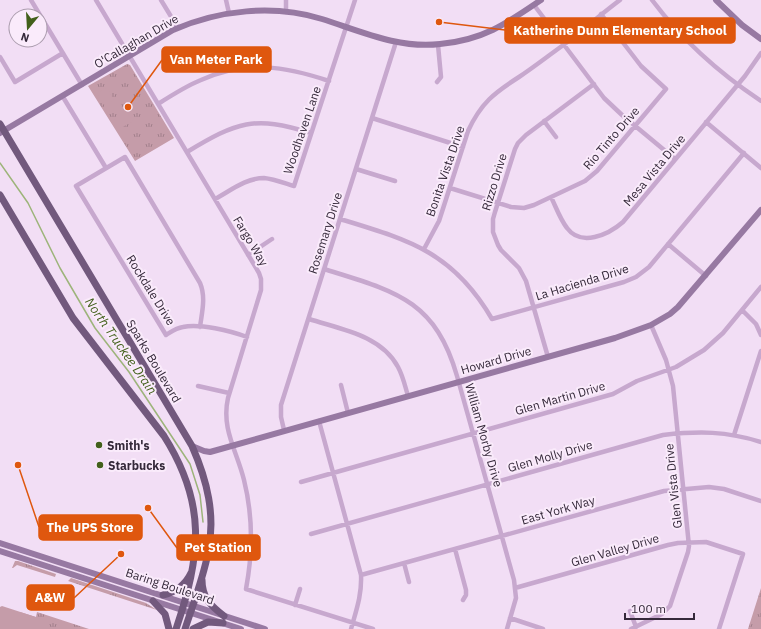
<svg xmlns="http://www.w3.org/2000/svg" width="761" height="629" font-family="'IBM Plex Sans',sans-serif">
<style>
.grass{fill:url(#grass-tufts)}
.pitch{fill:#c59ca9}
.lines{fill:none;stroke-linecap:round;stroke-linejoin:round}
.stream{stroke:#9db47a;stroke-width:1.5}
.street{stroke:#c7a8ce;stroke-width:4.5}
.secondary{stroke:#9779a2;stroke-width:6}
.primary{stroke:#72597d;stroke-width:7}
.poi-dot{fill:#42601b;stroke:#faebfb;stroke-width:1.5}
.labels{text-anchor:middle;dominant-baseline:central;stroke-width:4;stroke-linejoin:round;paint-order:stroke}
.street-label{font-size:12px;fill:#35293a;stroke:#faebfb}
.poi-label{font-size:12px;font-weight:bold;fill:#35293a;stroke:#faebfb;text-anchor:start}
.water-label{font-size:13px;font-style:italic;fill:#42601b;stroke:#faebfb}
.leader{fill:none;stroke:#df570e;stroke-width:1.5}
.callout-dot{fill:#df570e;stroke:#faebfb;stroke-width:1.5}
.callout{fill:#df570e;stroke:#df570e;stroke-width:1.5}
.callout-label{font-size:13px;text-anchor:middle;font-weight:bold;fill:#fff}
</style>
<defs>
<pattern id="grass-tufts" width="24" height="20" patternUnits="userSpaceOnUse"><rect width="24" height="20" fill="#c59ca9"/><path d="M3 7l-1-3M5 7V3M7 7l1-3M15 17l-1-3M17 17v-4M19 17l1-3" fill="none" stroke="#a17f8b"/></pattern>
</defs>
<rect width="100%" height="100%" fill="#f2def5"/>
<path class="grass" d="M127,64L130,65L174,138L135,161L88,86Z
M15,561H18L56,574L55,577L17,565L13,568H12Z
M71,578L146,603L157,610L68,581Z
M761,588V629H748Z
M20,612L36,617L37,612L89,629H15Z"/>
<path class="pitch" d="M107,87L114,100L104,105L97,93Z
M126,111L133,121L121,128L114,119Z
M2,606L45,620L42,629H0V607Z"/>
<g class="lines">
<path class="stream" d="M0,163L28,203L60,268L95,328L129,372L190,464L200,495L203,522"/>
<path class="street" d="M31,0L82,85
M96,0L259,273L261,279V290L228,398C221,429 237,451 244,480C253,516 253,552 246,589L373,629
M161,0L178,28
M226,0L229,13
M652,0C682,40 719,73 761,101
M534,5L604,98L622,115L675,159
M286,12V0
M0,57L15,82L63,53
M437,82L441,77L438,45
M63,97L106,168
M158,104C172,95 186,86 201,80C246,60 285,66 329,81
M372,118L463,147
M544,121L556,137
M706,122L761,168
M187,152C237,122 254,115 311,133
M356,169L395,181
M450,188L511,207L524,208L534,205L585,181L597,171L666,89L641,66L601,14
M551,197C556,207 560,219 567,228C581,247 608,235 623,222L745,76L761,53
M215,199C230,191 246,178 264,178C274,179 284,183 294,186L355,0
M340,219C409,240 453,252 492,319L624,282L636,277L649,267L744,153
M668,244L706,276
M424,249L439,221L468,131C481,103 494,93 519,77C534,67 548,56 562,46C582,31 600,15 620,0
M248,255L272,239
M324,269C394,291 435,299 457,376L514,580L516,598L507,629
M742,310L756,324L761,335
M309,319C340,329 381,335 398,367C403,376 405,386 408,396
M200,327C202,312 206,297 200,283L125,157L76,186L166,335C171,332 176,328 183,327C199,323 231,331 247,337
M548,357L526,281L519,268L501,250L498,245L493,232V219L495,212L515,149L518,143L526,135L594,84
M341,385L348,413
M198,386L229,393
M319,421L361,575C362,595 356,611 351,629
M284,430L281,417V405L396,42
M734,435L761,351
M301,482L613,394L637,381L676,367L704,350L723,333L761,287
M311,534L663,435C699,431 726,431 761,442
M455,549L466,590V595L463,600
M404,563L409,582
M361,575L664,491L709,487L724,489L761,501
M515,588L668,545L678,543L706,542L743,554L719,629
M295,605L300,589
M630,611L636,627
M510,618L543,629
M631,629L662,614L670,606L688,552L689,546L673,386L666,360L651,325"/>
<path class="secondary" d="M716,0L742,25L761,39
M0,133L173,30C219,10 273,4 322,19C360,31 399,49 440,44C483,40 506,24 541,0
M192,446L204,451L210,452L615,338L651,325L670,314L678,307L761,210
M0,543L265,629
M0,551L241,629"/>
<path class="primary" d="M0,124L192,446C207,480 216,515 208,553C203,579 193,604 185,629
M0,195L73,318L164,436C207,504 201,555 176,629
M202,580C202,598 211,606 224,616
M163,595C175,593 186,584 191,573
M153,601L165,614L169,629
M193,629L208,622L223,623"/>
</g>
<g class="poi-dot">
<circle cx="99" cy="445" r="4"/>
<circle cx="100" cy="465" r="4"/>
</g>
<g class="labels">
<g class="street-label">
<text transform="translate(136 41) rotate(-30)">O'Callaghan Drive</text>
<text transform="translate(302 130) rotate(-71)">Woodhaven Lane</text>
<text transform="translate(611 138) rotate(-49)">Rio Tinto Drive</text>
<text transform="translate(654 170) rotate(-50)">Mesa Vista Drive</text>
<text transform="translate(445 171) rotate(-71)">Bonita Vista Drive</text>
<text transform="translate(494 182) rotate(-73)">Rizzo Drive</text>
<text transform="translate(325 233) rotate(-72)">Rosemary Drive</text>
<text transform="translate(251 241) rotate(59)">Fargo Way</text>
<text transform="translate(582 282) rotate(-17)">La Hacienda Drive</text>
<text transform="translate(151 290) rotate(58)">Rockdale Drive</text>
<text transform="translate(496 360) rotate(-16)">Howard Drive</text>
<text transform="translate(154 361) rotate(59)">Sparks Boulevard</text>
<text transform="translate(560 398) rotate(-16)">Glen Martin Drive</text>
<text transform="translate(484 435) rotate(74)">William Morby Drive</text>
<text transform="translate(550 456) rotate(-16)">Glen Molly Drive</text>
<text transform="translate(673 486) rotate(-96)">Glen Vista Drive</text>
<text transform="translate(558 510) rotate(-16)">East York Way</text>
<text transform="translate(615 550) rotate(-16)">Glen Valley Drive</text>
<text transform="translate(170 586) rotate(18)">Baring Boulevard</text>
</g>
<g class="poi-label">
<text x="107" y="445">Smith's</text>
<text x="108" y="465">Starbucks</text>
</g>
<g class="water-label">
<text transform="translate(121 346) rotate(55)">North Truckee Drain</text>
</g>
</g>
<path class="leader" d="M439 22L505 30M128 107L162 60M18 465L39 527M148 508L177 548M121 554L74 598"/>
<g class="callout-dot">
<circle cx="439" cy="22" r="4"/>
<circle cx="128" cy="107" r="4"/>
<circle cx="18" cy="465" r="4"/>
<circle cx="148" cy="508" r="4"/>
<circle cx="121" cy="554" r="4"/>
</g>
<g class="callout">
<rect x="505" y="18" width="230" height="25" rx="4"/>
<rect x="162" y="47" width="109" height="25" rx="4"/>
<rect x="39" y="515" width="103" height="25" rx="4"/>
<rect x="177" y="535" width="83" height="25" rx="4"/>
<rect x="27" y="585" width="47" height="25" rx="4"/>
</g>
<g class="callout-label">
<text x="620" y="35">Katherine Dunn Elementary School</text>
<text x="216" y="64">Van Meter Park</text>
<text x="90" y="532">The UPS Store</text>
<text x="218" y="552">Pet Station</text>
<text x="50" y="602">A&amp;W</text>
</g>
<g transform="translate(28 28) rotate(198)"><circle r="19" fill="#faebfb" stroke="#ab9dae"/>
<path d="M0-3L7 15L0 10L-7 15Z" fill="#42601b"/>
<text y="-6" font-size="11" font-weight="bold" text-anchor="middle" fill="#35293a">N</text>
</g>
<path d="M625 613v6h69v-6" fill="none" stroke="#35293a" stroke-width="2"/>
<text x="631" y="613" font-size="12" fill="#35293a" stroke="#faebfb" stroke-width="3" paint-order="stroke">100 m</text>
</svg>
